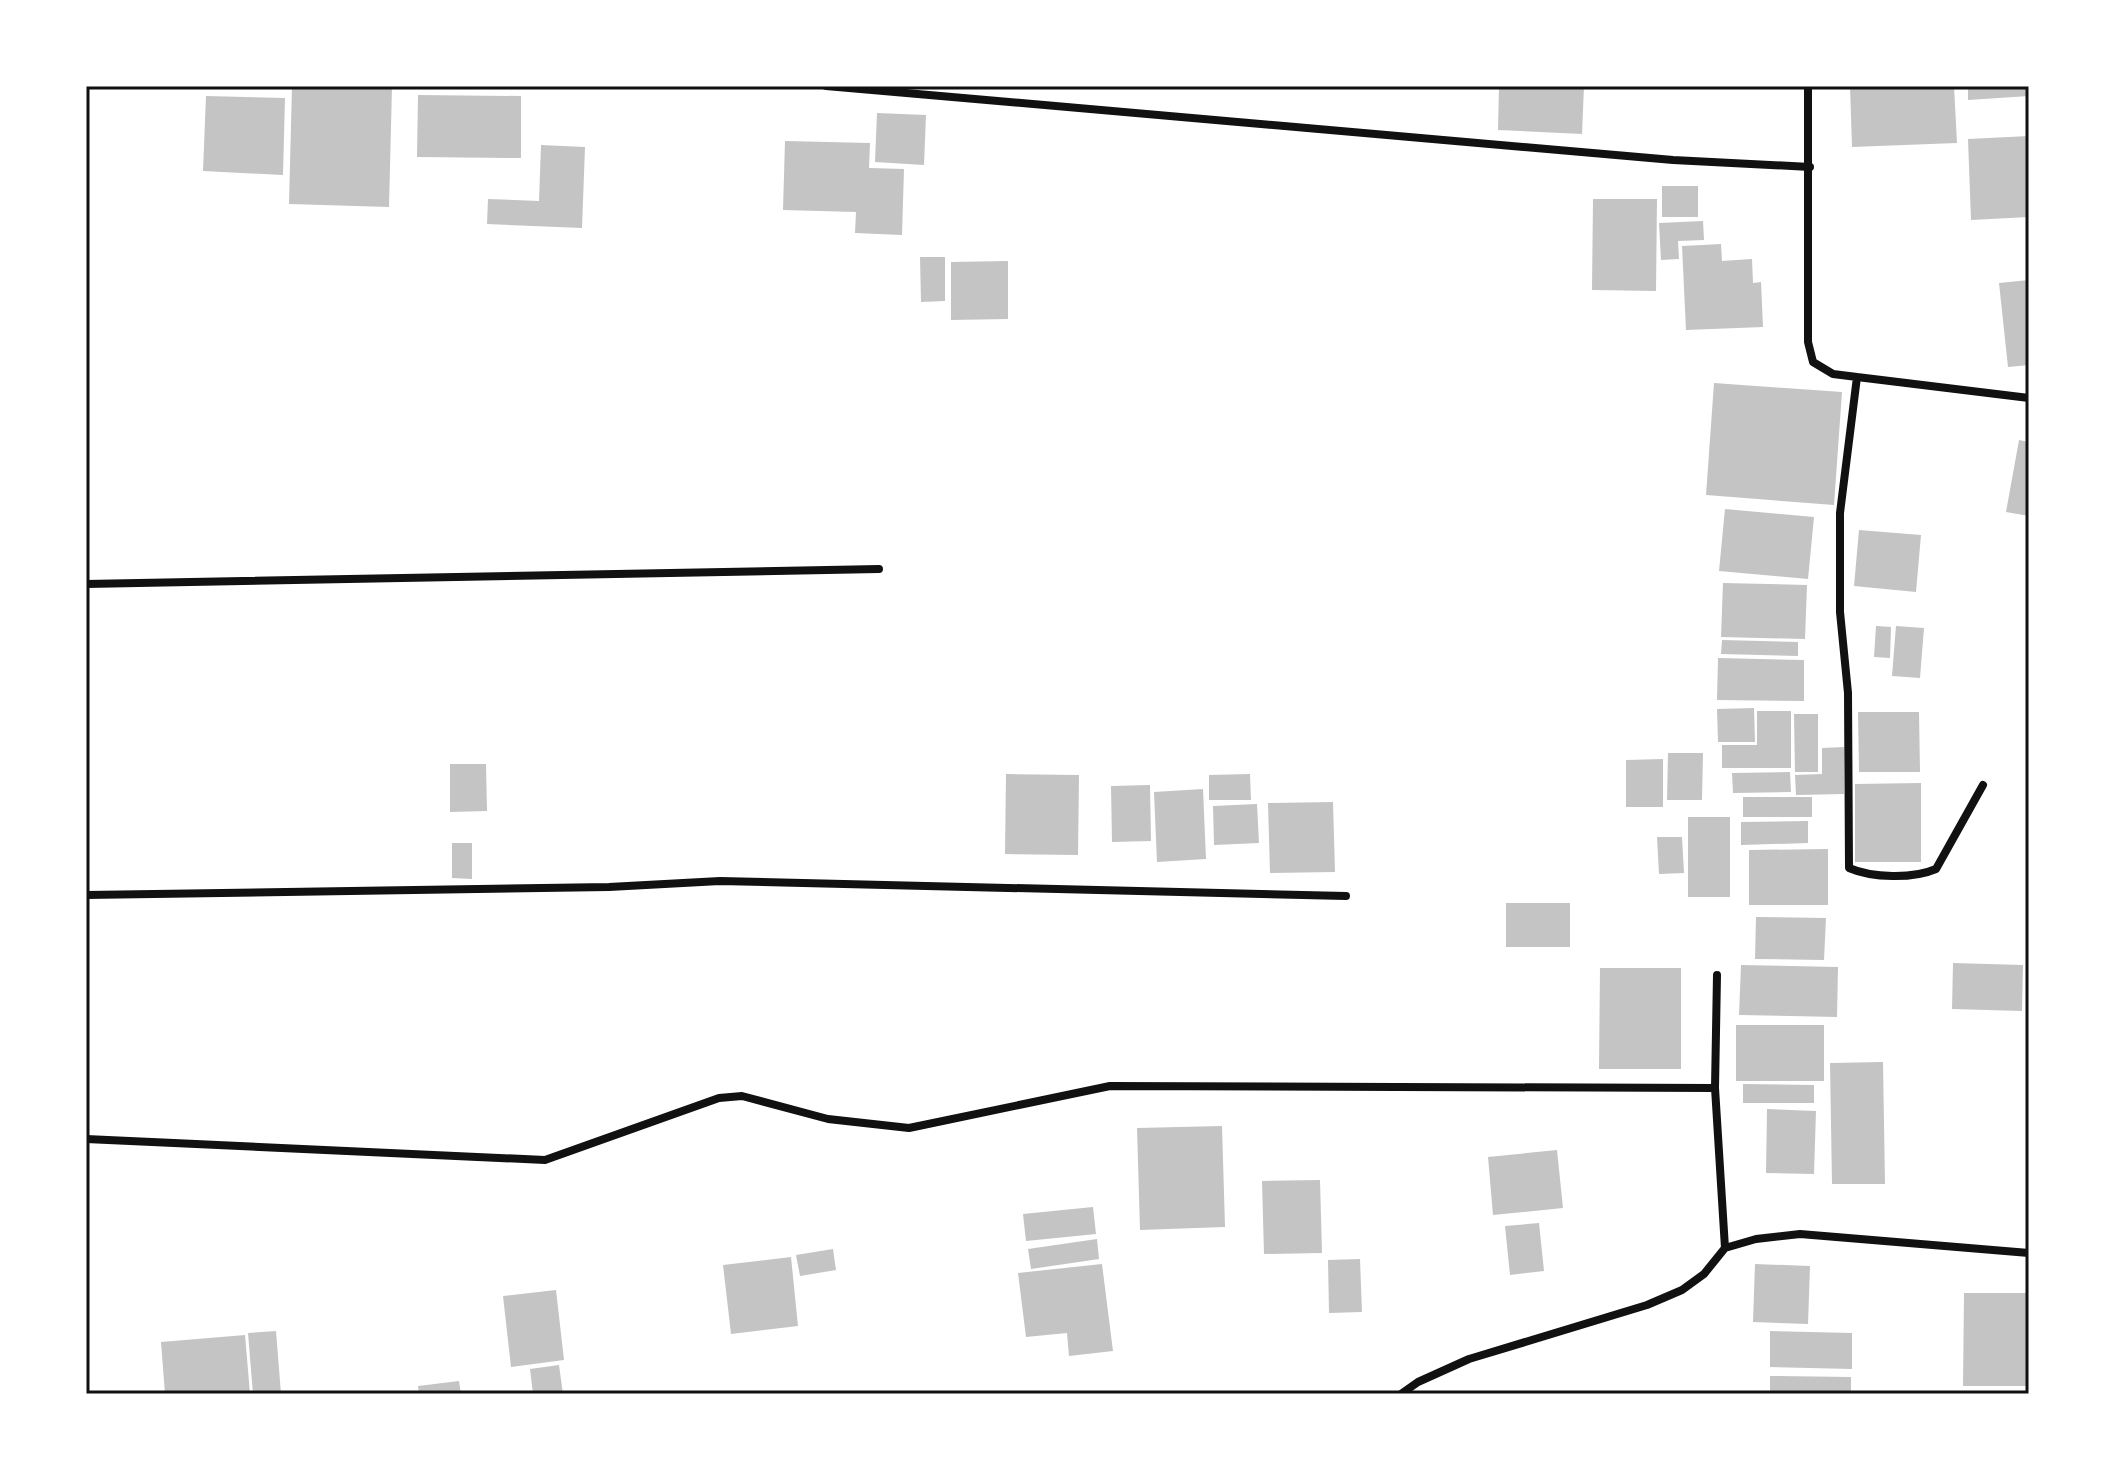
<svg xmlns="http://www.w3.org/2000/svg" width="2115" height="1480" font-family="Rubik,sans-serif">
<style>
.building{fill:#c4c4c4}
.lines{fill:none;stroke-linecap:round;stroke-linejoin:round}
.minor{stroke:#111;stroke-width:8}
.neatline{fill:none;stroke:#111;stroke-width:3}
</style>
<rect width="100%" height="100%" fill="#fff"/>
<path class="building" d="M292,86H392L389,207L289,204Z
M1499,86H1584L1582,134L1498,130Z
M1850,86H1954L1957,143L1852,147Z
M1968,86H2029V96L1968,100Z
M418,95L521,96V158L417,157Z
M206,96L285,98L283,175L203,171Z
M877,113L926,115L924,165L875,162Z
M2029,136V217L1971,220L1968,139Z
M785,141L870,143L869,168L904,169L902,235L855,233L856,212L783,210Z
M541,145L585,147L582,228L487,224L488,199L539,201Z
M1662,186H1698V217H1662Z
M1593,199H1657L1656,291L1592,290Z
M1703,221L1704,240L1678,241L1679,259L1661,260L1659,223Z
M1721,244L1722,261L1752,259L1753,283L1761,282L1763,327L1686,330L1682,246Z
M920,257H945V301L921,302Z
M1008,261V319L951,320V262Z
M2029,280V365L2008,367L1999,283Z
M1714,383L1842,392L1834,505L1706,495Z
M2019,440L2029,442V516L2006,512Z
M1725,509L1814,517L1808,579L1719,571Z
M1859,530L1921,535L1916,592L1854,586Z
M1723,583L1807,585L1805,639L1721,637Z
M1876,626L1891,627L1890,658L1874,657Z
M1896,626L1924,628L1920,678L1892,676Z
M1722,640L1798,642V656L1721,654Z
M1718,658L1804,660V701L1717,700Z
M1754,708L1755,742H1718L1717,709Z
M1757,711H1791V768H1722V745H1757Z
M1858,712H1919L1920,772H1859Z
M1794,714H1818V772H1795Z
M1844,747V794L1796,795L1795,775L1822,774V748Z
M1668,753H1703L1702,800H1667Z
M1663,759V807H1626V760Z
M450,764H486L487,811L450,812Z
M1790,772L1791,792L1733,793L1732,773Z
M1006,774L1079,775L1078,855L1005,854Z
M1250,774L1251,800H1209V775Z
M1921,783V862H1855V784Z
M1150,785L1151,841L1112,842L1111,786Z
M1203,789L1206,859L1157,862L1154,792Z
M1743,797H1812V817H1743Z
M1333,802L1335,872L1270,873L1268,803Z
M1257,804L1259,843L1214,845L1213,806Z
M1688,817H1730V897H1688Z
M1808,821V843L1741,845V822Z
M1657,837H1682L1684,873L1659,874Z
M452,843H472V879L452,878Z
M1828,849V905H1749V850Z
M1506,903H1570V947H1506Z
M1756,917L1826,918L1824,960L1755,959Z
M1953,963L2023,965L2022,1011L1952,1009Z
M1741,965L1838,967L1837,1017L1739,1015Z
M1600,968H1681V1069H1599Z
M1736,1025H1824V1081H1736Z
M1883,1062L1885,1184H1832L1830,1063Z
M1743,1084L1814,1085V1103H1743Z
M1767,1109L1816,1111L1814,1174L1766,1173Z
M1222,1126L1225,1227L1140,1230L1137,1128Z
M1557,1150L1563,1208L1493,1215L1488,1157Z
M1320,1180L1322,1253L1264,1254L1262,1181Z
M1093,1207L1096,1234L1026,1241L1023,1214Z
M1539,1223L1544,1271L1510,1275L1505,1226Z
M1097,1239L1099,1259L1031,1269L1028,1249Z
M833,1249L836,1270L800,1276L796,1255Z
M791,1257L798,1326L731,1334L723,1265Z
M1360,1259L1362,1312L1329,1313L1328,1260Z
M1102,1264L1113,1351L1069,1356L1067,1333L1026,1337L1018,1273Z
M1755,1264L1810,1266L1808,1324L1753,1322Z
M556,1290L564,1360L511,1367L503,1296Z
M1964,1293H2029V1386H1963Z
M276,1331L281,1394H253L248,1333Z
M1770,1331L1852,1333V1369L1770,1367Z
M245,1335L250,1394H165L161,1342Z
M559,1365L563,1394H533L530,1369Z
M1770,1376L1851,1377V1394H1770Z
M459,1381L461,1394H419L418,1386Z"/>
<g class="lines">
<path class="minor" d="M826,86L1673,160L1810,167
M1808,86V342L1813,362L1833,374L1857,377
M86,584L879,569
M1983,785L1936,869C1913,879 1872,878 1849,868L1848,693L1840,612V513L1857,377L2029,398
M86,895L609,887L720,881L1346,896
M1717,975L1715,1088L1725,1248
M86,1139L545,1160L719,1098L742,1096L828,1119L909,1128L1110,1086L1715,1088
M1401,1394L1418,1382L1469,1359L1647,1305L1682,1290L1704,1274L1725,1248L1756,1239L1800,1234L2029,1253"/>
</g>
<rect width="2115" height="1480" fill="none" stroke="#ffffff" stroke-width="176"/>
<rect x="88" y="88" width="1939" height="1304" class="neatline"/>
</svg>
